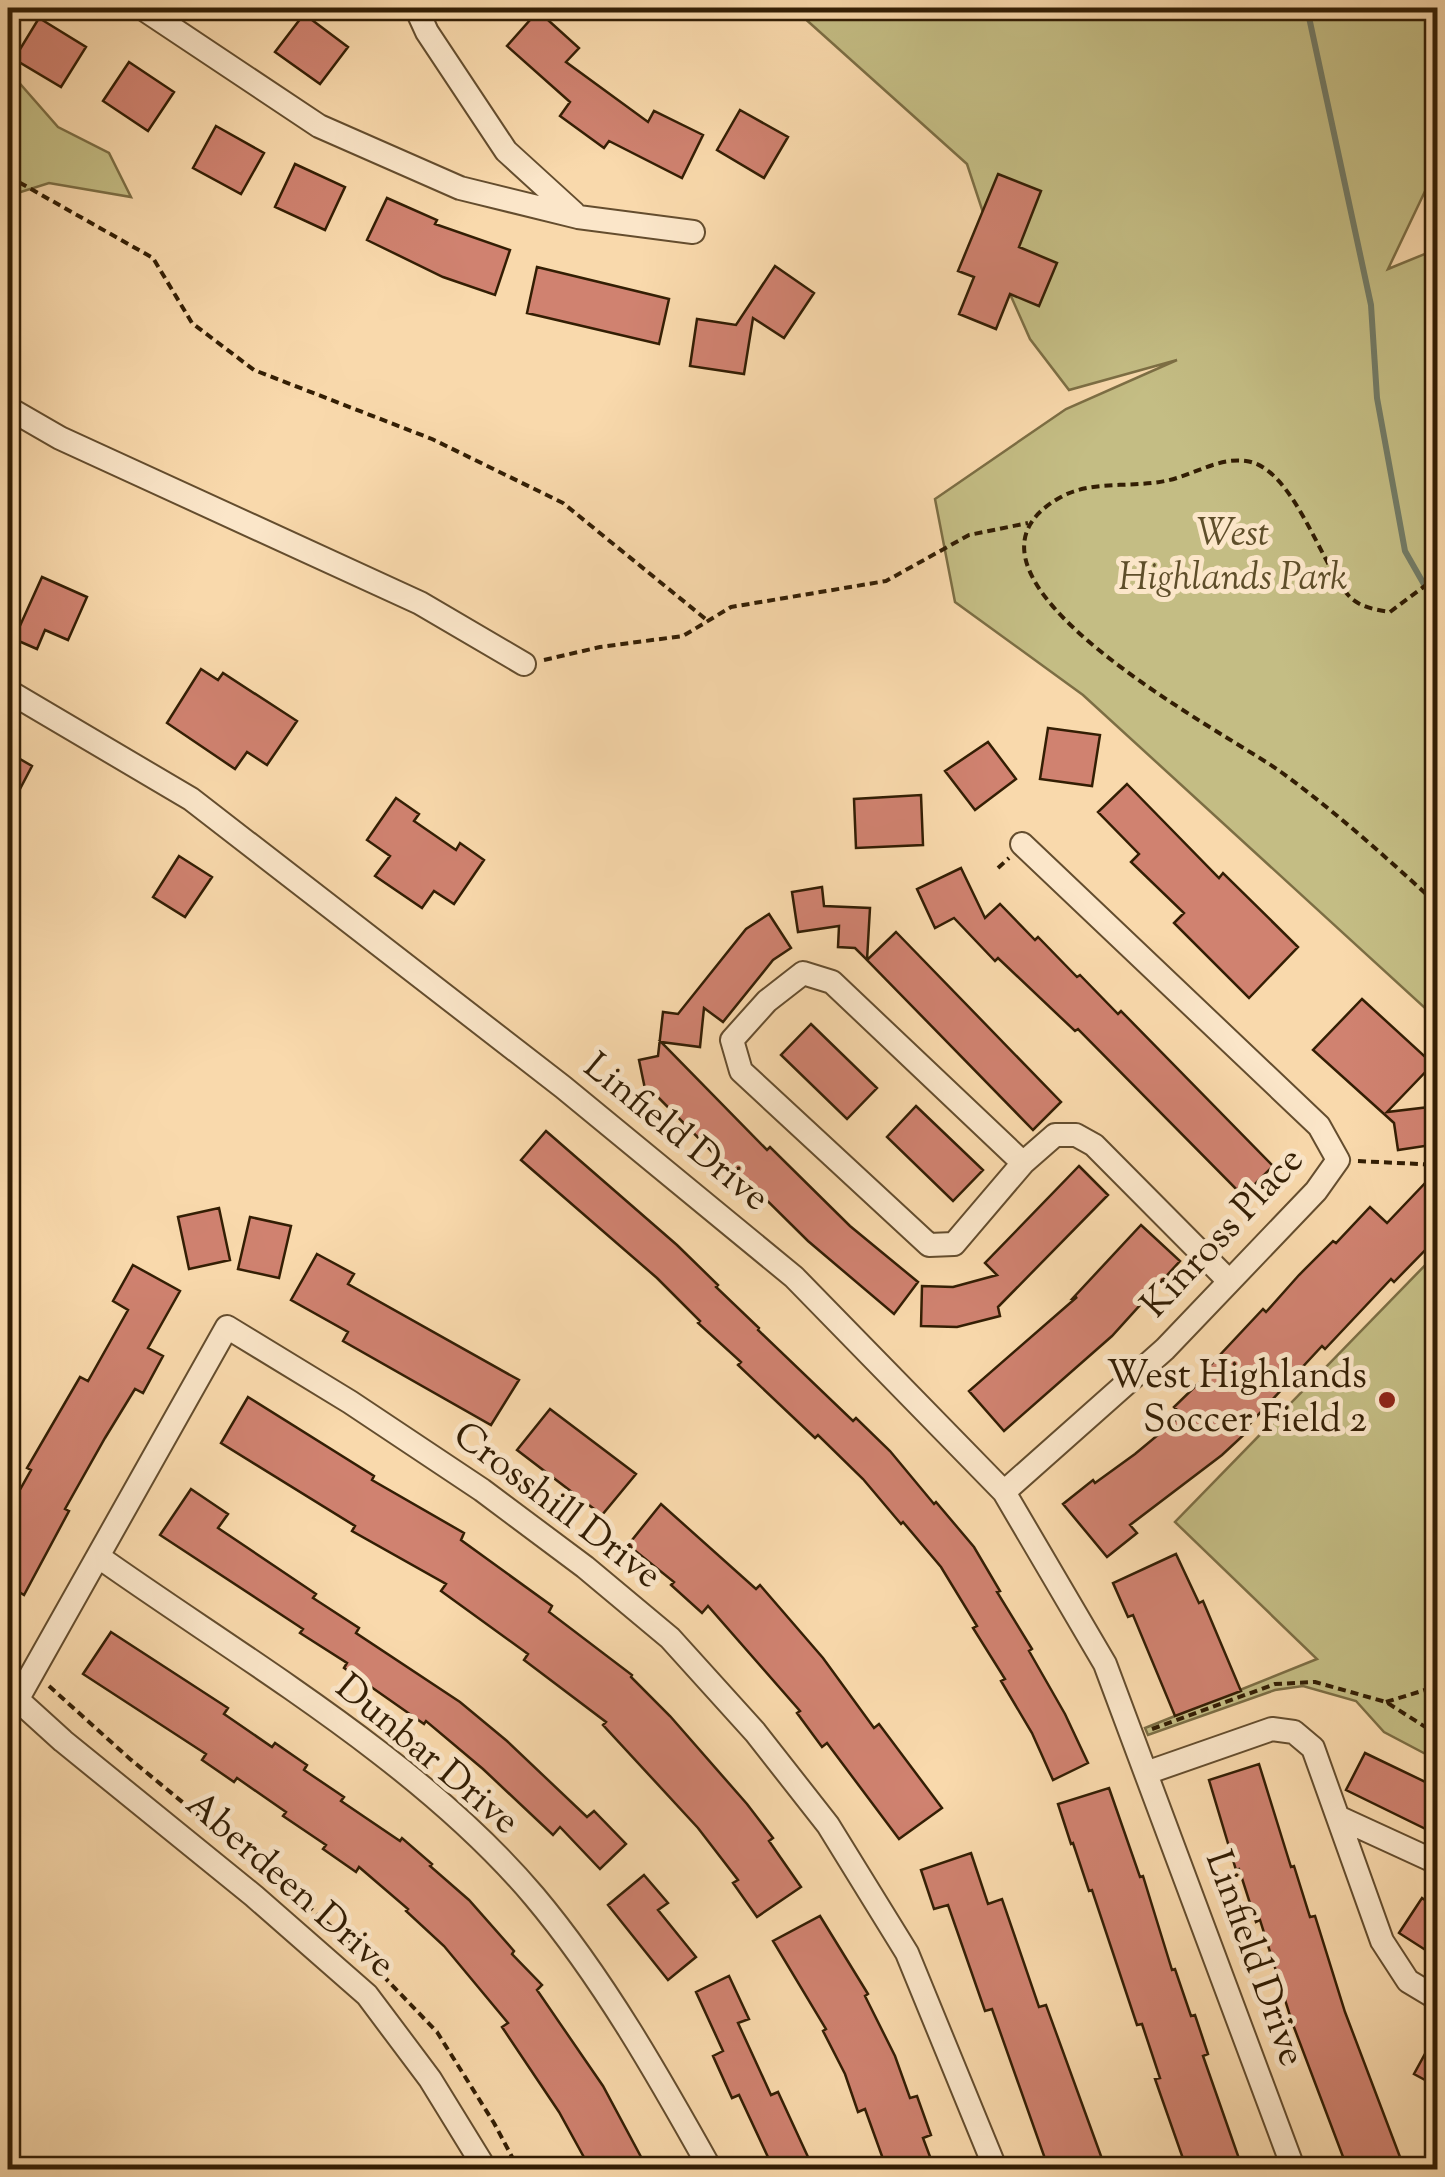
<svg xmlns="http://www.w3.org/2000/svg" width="1445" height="2177" font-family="'Sorts Mill Goudy',serif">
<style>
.green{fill:#c4bd84;stroke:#7c6e44;stroke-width:2.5}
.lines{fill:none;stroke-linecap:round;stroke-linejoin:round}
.stream{stroke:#737c67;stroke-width:6}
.building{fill:#d08270;stroke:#331e04;stroke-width:2.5}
.minor-casing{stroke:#644d2e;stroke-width:26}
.path{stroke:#331e04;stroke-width:4;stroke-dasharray:8 5;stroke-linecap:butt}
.minor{stroke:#fbe6c9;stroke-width:22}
.poi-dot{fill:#8f2418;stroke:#fbe6c9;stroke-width:4}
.labels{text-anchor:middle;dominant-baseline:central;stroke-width:10;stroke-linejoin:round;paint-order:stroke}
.park-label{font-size:38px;font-style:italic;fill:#5e4e2a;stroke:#fbe6c9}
.street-label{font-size:38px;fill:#331e04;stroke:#fbe6c9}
.poi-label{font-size:38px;fill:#331e04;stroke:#fbe6c9;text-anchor:end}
</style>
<rect width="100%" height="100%" fill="#f9d9ac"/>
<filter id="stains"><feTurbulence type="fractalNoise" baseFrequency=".002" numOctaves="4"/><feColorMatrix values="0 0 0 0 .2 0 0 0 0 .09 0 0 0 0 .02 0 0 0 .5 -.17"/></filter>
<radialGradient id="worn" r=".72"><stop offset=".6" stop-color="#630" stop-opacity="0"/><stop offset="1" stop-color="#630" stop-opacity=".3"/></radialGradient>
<path class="green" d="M799,8H1437V166L1388,269L1437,249V1019L1083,695L955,602L935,499L1066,409L1177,360L1069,390L1030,339L1010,294L967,164L802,16Z
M8,70L58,127L109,153L131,197L49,183L8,196Z
M1437,1253V1760L1384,1732L1356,1701L1303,1686L1275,1690L1148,1735L1145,1728L1317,1659L1175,1522Z"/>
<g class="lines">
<path class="stream" d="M1307,8L1371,305L1377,398L1405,551L1438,609"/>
</g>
<path class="building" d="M538,11L579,48L566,62L648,122L654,111L703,135L682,178L609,141L604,148L560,116L570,102L507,46Z
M304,14L348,47L320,84L275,52Z
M39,18L86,47L61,87L14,59Z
M129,62L174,92L148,131L103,101Z
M740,110L788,137L764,178L717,150Z
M216,126L264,153L241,194L193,168Z
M295,164L345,187L325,230L275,207Z
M998,174L1041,191L1019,247L1057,263L1039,306L1010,294L996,329L959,314L974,277L958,271Z
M387,198L437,220L435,224L510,250L495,295L443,277L367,240Z
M775,266L814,293L784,338L753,318L744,374L690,366L697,319L736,325Z
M537,267L669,299L659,344L527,313Z
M42,577L87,597L68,640L45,630L37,649L14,639Z
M201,669L218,680L223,673L297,721L267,765L247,752L235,769L167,723Z
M1048,728L1100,735L1092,786L1040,779Z
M988,742L1016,779L975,810L945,771Z
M8,752L32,766L8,812Z
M1127,784L1219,878L1223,873L1298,947L1249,998L1174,923L1184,913L1131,862L1139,854L1098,812Z
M921,795L923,845L856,848L854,799Z
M396,798L419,814L414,821L456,850L460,843L484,860L454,904L434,891L422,908L375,876L390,856L367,840Z
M179,856L212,877L185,917L153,897Z
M961,868L985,918L1000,904L1035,940L1038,937L1077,977L1080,975L1118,1014L1121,1011L1273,1166L1243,1196L1078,1029L1075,1031L998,958L995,961L954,918L935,928L917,889Z
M822,887L824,906L870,908L867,960L855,948L838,947L839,926L798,932L792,892Z
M769,914L791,948L773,960L723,1022L704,1008L700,1047L661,1042L767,1150L770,1147L850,1226L918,1282L894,1314L808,1241L733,1167L730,1170L649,1088L645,1089L639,1060L658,1056L663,1012L678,1014L746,929Z
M896,932L1061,1102L1033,1130L867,960Z
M1362,999L1433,1064L1387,1112L1438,1106V1144L1398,1150L1394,1123L1313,1050Z
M811,1024L877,1088L847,1119L781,1055Z
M916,1106L983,1170L953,1201L887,1137Z
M546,1131L677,1245L718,1285L716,1287L759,1328L758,1330L853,1421L856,1418L890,1451L934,1504L936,1502L974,1547L1000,1591L997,1592L1032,1649L1029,1651L1065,1714L1088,1763L1053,1780L1032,1733L1001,1681L1005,1679L973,1628L977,1626L941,1567L903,1522L901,1524L863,1479L818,1435L815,1438L738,1365L741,1362L698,1323L700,1321L657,1278L521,1160Z
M1079,1166L1108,1195L998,1307L1000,1316L957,1327L921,1326L922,1286L953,1287L997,1275L985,1263Z
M1428,1180L1438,1190V1237L1394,1282L1391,1279L1325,1349L1322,1346L1246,1428L1249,1430L1222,1455L1130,1525L1137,1533L1107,1557L1063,1504L1093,1480L1095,1483L1135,1454L1182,1415L1174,1407L1206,1376L1203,1373L1263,1309L1266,1312L1299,1275L1333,1241L1336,1243L1370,1207L1387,1223Z
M219,1208L230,1260L189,1269L178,1217Z
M250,1217L291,1226L279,1278L238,1269Z
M1141,1225L1180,1261L1112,1336L1004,1431L969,1391L1077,1297L1073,1298Z
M317,1254L354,1274L348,1284L519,1380L491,1425L343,1341L348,1332L291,1300Z
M133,1265L180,1291L148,1348L163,1356L143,1393L135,1389L105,1438L65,1509L69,1511L24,1595L8,1585V1511L31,1470L27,1468L80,1377L88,1381L128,1310L113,1301Z
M248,1397L374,1476L372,1480L464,1533L461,1540L552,1606L549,1612L632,1675L631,1677L670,1716L747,1804L773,1838L769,1841L801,1887L757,1917L733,1883L738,1880L698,1828L603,1725L606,1722L524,1660L528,1654L441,1591L446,1584L352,1531L355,1526L221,1443Z
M550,1409L636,1474L602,1515L517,1450Z
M191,1489L228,1514L218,1528L316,1594L313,1598L359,1628L356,1633L460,1702L507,1741L587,1817L594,1811L626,1844L600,1869L560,1827L553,1835L483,1769L426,1721L424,1724L344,1668L347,1663L300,1633L303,1629L160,1535Z
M661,1504L756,1589L760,1585L823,1658L874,1728L879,1724L942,1808L899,1839L827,1743L822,1747L797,1713L800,1711L708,1606L702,1613L671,1585L674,1582L628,1545Z
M1176,1554L1199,1603L1203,1601L1241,1691L1175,1716L1133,1615L1128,1617L1113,1583Z
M111,1632L228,1708L224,1714L272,1747L275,1743L307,1765L304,1770L344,1797L341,1801L400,1841L402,1838L432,1864L430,1866L469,1900L514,1951L512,1954L542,1985L537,1990L603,2086L648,2170H591L559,2112L502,2027L508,2023L444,1946L406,1911L408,1909L359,1867L356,1872L323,1849L326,1845L283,1816L286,1812L237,1778L234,1782L202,1760L206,1754L83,1674Z
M1365,1753L1438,1788V1835L1346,1790Z
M1259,1764L1291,1867L1294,1866L1310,1917L1315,1916L1345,2012L1400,2157L1361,2170H1348L1292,2022L1260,1920L1256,1922L1239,1869L1236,1870L1209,1780Z
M1109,1788L1140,1877L1143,1876L1172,1970L1175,1969L1191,2016L1195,2015L1208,2054L1203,2056L1243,2170H1187L1155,2079L1160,2078L1142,2024L1137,2025L1092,1890L1089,1891L1073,1843L1071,1844L1058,1804Z
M971,1853L988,1904L1002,1899L1039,2007L1046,2005L1101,2156L1062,2170H1049L992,2009L985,2011L948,1905L934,1909L921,1870Z
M644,1875L668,1903L658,1910L696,1957L668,1980L608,1905Z
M1422,1898L1438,1909V1958L1399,1933Z
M820,1916L868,1994L865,1996L895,2056L910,2098L917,2096L931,2135L923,2138L935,2170H887L865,2109L858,2112L845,2074L823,2031L826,2029L773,1941Z
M729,1976L749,2019L738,2023L771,2095L778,2092L814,2170H774L739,2095L732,2098L713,2056L723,2051L696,1992Z
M1438,2030V2087L1414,2074Z"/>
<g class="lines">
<defs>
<path id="minor" d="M142,8L319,126L460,188L578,217L693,232
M416,8L427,32L506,151L574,213
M8,408L60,438L420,603L524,664
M8,691L191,799L563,1087L794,1277L1004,1492L1105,1664L1294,2170
M1023,1163L954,1244L929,1245L741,1071L732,1040L767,1001L803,973L832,982L1023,1163L1055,1135H1076L1094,1145L1229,1281
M1004,1492L1165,1349L1316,1191L1338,1160L1319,1126L1022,844
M99,1557C243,1659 420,1761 534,1896C603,1978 659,2077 711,2170
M9,1692L63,1741L254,1896L367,1995L430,2079L486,2170
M17,1700L227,1327L350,1402L482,1490L585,1567L670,1638L755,1732L828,1825L907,1953L996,2170
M1146,1773L1272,1729L1294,1732L1313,1748L1382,1941L1408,1981L1438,1999
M1340,1818L1438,1863"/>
</defs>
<use href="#minor" class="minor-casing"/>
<path class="path" d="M8,176L153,258L192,323L254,370L432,439L563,503L708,621
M1438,576L1390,612C1376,610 1359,607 1349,596C1320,563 1293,467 1246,461C1218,457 1192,476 1165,481C1132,488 1091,480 1061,497C919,575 1229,734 1281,772C1337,813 1387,858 1438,905
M544,660L600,647L683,636L731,607L886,581L969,535L1028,523
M998,868L1009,858
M1358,1161L1438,1165
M8,1647L17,1656
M49,1686L130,1759L299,1898L365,1957L437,2032L494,2123L519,2170
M1386,1702L1438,1686
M1152,1729L1275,1684L1315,1682L1386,1702L1438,1735"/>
<use href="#minor" class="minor"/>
</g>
<circle class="poi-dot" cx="1387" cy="1400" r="10"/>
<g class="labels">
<g class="park-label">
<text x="1233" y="536">West<tspan x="1233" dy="44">Highlands Park</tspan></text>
</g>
<g class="street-label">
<text transform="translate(675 1134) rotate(39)">Linfield Drive</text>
<text transform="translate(1224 1234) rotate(-47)">Kinross Place</text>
<text transform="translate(556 1507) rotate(37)">Crosshill Drive</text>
<text transform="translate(426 1756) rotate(40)">Dunbar Drive</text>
<text transform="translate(289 1886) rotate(41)">Aberdeen Drive</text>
<text transform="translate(1253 1959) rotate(70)">Linfield Drive</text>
</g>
<g class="poi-label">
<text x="1367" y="1378">West Highlands<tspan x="1367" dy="44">Soccer Field 2</tspan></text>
</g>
</g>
<rect width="1445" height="2177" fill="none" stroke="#f9d9ac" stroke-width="40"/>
<rect x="10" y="10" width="1425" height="2157" fill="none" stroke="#331e04" stroke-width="5"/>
<rect x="20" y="20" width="1405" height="2137" fill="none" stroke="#331e04" stroke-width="2.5"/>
<rect width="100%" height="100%" filter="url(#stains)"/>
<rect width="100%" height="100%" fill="url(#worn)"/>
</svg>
